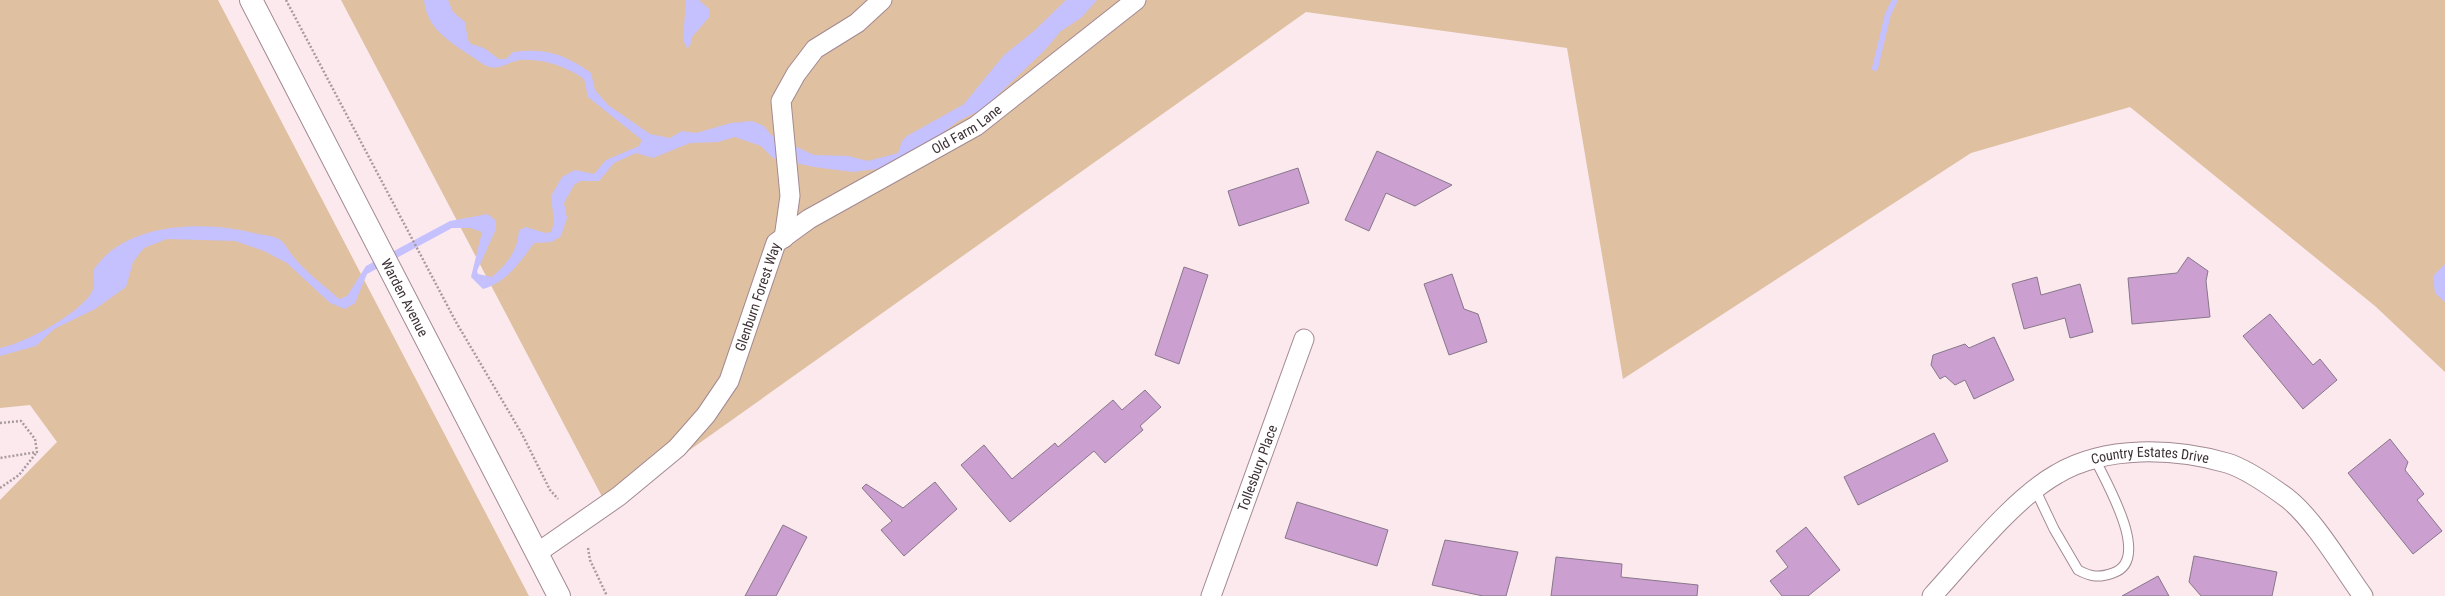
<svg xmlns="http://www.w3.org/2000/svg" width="2445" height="596" font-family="'Roboto Condensed',sans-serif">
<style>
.green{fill:#dfc0a1}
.water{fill:#c5c0fe}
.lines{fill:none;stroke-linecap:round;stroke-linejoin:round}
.stream{stroke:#c5c0fe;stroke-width:6}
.building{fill:#cc9fd1;stroke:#877789}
.service-casing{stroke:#a38991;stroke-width:11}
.minor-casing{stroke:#a38991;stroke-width:21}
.primary-casing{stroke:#a38991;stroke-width:24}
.path{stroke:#a99a9e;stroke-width:2.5;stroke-dasharray:2 2;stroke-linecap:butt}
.service{stroke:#fff;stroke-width:9}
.minor{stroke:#fff;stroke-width:19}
.primary{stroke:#fff;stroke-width:22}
.labels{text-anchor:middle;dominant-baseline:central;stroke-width:4;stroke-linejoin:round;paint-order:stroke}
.street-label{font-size:14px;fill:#3c3135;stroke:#fcfcfc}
</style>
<rect width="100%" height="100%" fill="#fbe9ee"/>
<path class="green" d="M0,0H218L529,596H0V500L57,442L30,405L0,408Z
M341,0H2445V372L2375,306L2130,107L1971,153L1623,379L1567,48L1306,12L608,508Z"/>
<path class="water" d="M424,0H448L453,12L465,22L468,40L471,44L484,48L499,59H506L513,52C546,48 564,54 591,73L595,90L608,105L650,134L670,138L682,131L696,133L731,123L752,121L764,126L771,135L814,155L848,156L868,161L898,153L902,141L907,136L964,104L1004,55L1034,31L1066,0H1097L1081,18L1061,31L1044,51L983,109L958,121L917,153L884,168L853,172L814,167L773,158L761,146L735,137L718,142L690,143L653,158L636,153L614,163L599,181H580L574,185L564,203L567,218L561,236L552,242L534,243C520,262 507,282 483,289L471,277L482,232L470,228H452L367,274L355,303L345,309L330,303L287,263L264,251L235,241L167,239L144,248L133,262L126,287L95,309L54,329L36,346L0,356V348C25,343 75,316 90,295C96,287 94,279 93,271C124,221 207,220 258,234C265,235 273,236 279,239C284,242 289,251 292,255C305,272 324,285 339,299L347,296L366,266L450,221L488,214L496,221V229L477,271L478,274L492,277C508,262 517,253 519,230L526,227L545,233L551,232L554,222L551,196L562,177L575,170L594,174L606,160L639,146L642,140L588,97L584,79C568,67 542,58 521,60C509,61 502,70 489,67C483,65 476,59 471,56C449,41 427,29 424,0Z
M686,0H699L709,9L710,16L692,37L690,46L687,48L683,40Z
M2445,264V302L2435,293L2433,276Z"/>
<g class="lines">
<path class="stream" d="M1875,68L1888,14L1895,0"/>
</g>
<path class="building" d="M1377,151L1452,185L1415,206L1386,193L1369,231L1345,220Z
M1298,168L1309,203L1239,226L1228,191Z
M2188,257L2208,271L2206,281L2210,317L2132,324L2128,278L2177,273Z
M1184,267L1208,275L1179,364L1155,355Z
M1452,274L1464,309L1478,314L1487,342L1449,355L1424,284Z
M2037,277L2041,295L2080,284L2093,332L2070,338L2065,318L2024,329L2012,284Z
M2270,314L2313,365L2320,359L2337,380L2303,409L2243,336Z
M1994,337L2014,380L1974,399L1965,380L1955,385L1945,376L1940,379L1931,365L1933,355L1965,344L1969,348Z
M1145,390L1161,407L1140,426L1143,430L1105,463L1094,451L1010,522L961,465L984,445L1012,479L1055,443L1058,447L1113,400L1122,410Z
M1934,433L1948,461L1858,505L1844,477Z
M2390,439L2408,462L2405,470L2424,494L2417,500L2442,531L2413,554L2348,473Z
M935,482L957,509L904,556L881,530L892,521L862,488L866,484L903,508Z
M1297,502L1388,530L1377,566L1285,538Z
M783,525L807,537L776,596H745Z
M1806,527L1840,570L1808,596H1782L1770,581L1788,567L1776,551Z
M1445,540L1518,552L1506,596H1483L1432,585Z
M2194,556L2277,572L2272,596H2201L2189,582Z
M1556,557L1622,564L1621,577L1698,585L1697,596H1551Z
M2158,576L2169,596H2122Z"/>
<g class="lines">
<defs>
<path id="service" d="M2035,489L2054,529L2078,570C2091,577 2099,578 2113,573C2153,560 2105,481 2095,459"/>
<g id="minor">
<path d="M784,238L790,196L781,101L796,74L815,49L857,23L882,0"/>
<path id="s1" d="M537,553L619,496L677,448L706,415L729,381L776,243L809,219L976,126L1136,0"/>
<path id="s2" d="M1211,596L1304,339"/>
<path id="s3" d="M1932,596C1966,559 2014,498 2057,474C2106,445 2174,448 2227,463C2244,468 2272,487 2287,498C2314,519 2342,567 2363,596"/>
</g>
<g id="primary">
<path id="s4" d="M251,0L559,596"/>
</g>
</defs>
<use href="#service" class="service-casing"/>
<use href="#minor" class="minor-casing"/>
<use href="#primary" class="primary-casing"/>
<path class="path" d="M286,0L456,322L522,434L550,490L558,499
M0,423L21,421L35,439L37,452L0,458
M0,488L19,475L37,452
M588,548L590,560L607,596"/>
<use href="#service" class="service"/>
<use href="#minor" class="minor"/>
<use href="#primary" class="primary"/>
</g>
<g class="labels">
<g class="street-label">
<text stroke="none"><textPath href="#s1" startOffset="628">Old Farm Lane</textPath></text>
<text stroke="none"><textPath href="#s4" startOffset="335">Warden Avenue</textPath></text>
<text stroke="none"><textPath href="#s1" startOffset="349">Glenburn Forest Way</textPath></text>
<text stroke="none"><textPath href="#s3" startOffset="272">Country Estates Drive</textPath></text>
<text stroke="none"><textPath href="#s2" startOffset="136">Tollesbury Place</textPath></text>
</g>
</g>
</svg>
